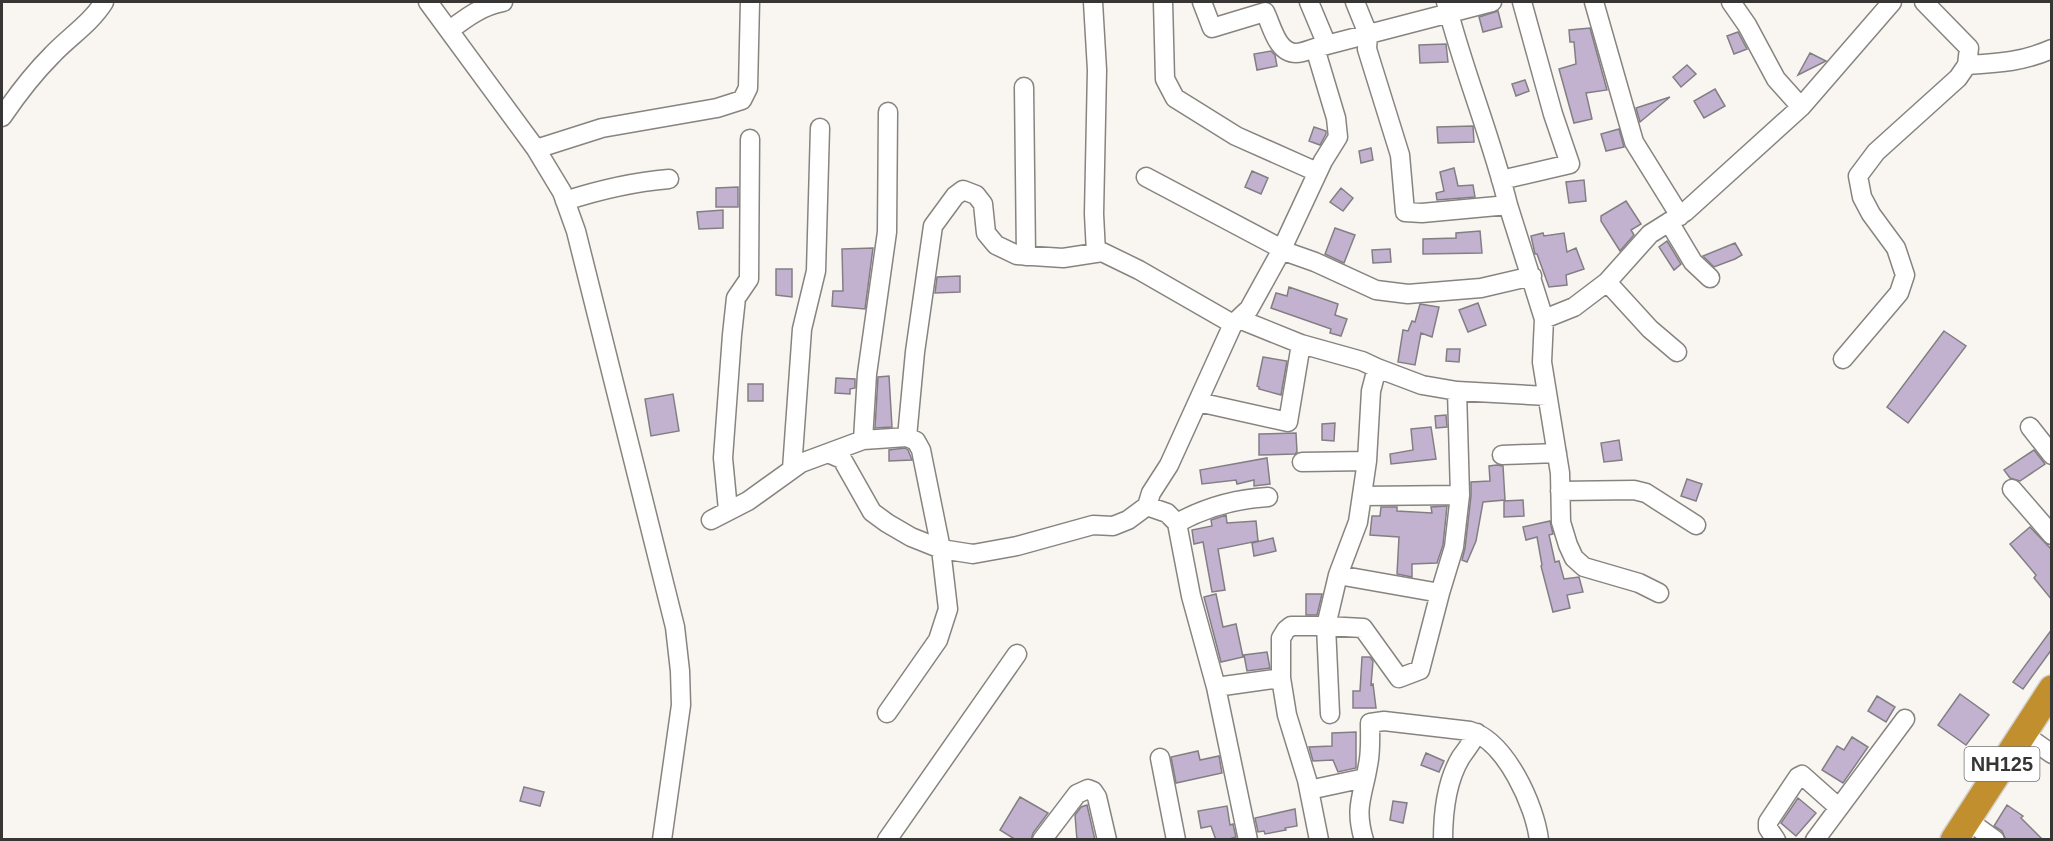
<svg xmlns="http://www.w3.org/2000/svg" width="2053" height="841" font-family="Helvetica,sans-serif">
<style>
.building{fill:#c3b2cf;stroke:#827f84;stroke-width:1.5}
.lines{fill:none;stroke-linecap:round;stroke-linejoin:round}
.minor-casing{stroke:#878480;stroke-width:21}
.highway-casing{stroke:#d3d3d3;stroke-width:30}
.minor{stroke:#fff;stroke-width:18}
.highway{stroke:#c28f2e;stroke-width:27}
.labels{text-anchor:middle;dominant-baseline:central;stroke-width:4.5;stroke-linejoin:round;paint-order:stroke}
.shield{fill:#fff;stroke:#747272;stroke-width:1.5}
.shield-label{font-size:20px;font-weight:bold;fill:#383635}
</style>
<rect width="100%" height="100%" fill="#f9f6f1"/>
<path class="building" d="M1498,11L1502,27L1483,32L1479,17Z
M1590,28L1607,90L1586,93L1592,119L1574,123L1559,69L1576,64L1574,42H1570L1569,30Z
M1738,32L1747,49L1734,54L1727,36Z
M1446,44L1448,62L1420,63L1419,45Z
M1271,51L1275,55L1277,66L1257,70L1254,54Z
M1810,53L1826,61L1798,75Z
M1687,65L1696,74L1681,87L1673,77Z
M1525,80L1529,91L1516,96L1512,84Z
M1715,89L1725,106L1704,118L1694,101Z
M1670,97L1640,122L1636,108Z
M1473,126L1474,142L1438,143L1437,127Z
M1314,127L1326,131V134L1320,145L1309,141Z
M1619,129L1624,147L1606,151L1601,134Z
M1371,148L1373,160L1361,163L1359,151Z
M1454,168L1458,186L1473,185L1475,197L1437,200L1436,193L1444,191L1440,172Z
M1252,171L1268,178L1261,194L1245,187Z
M1584,180L1586,201L1569,203L1566,182Z
M738,187V207H716V188Z
M1341,188L1353,198L1343,211L1330,202Z
M1626,201L1641,224L1631,230L1634,235L1620,251L1601,221V216Z
M723,210V228L699,229L697,212Z
M1335,228L1355,235L1344,263L1325,254Z
M1480,231L1482,253L1423,254V239L1456,238V233Z
M1543,233L1544,236L1564,233L1567,252L1576,248L1584,269L1566,275L1567,285L1549,287L1537,254H1535L1531,236Z
M1667,241L1681,264L1674,270L1659,247Z
M1735,243L1742,255L1735,259L1714,267L1703,256Z
M873,248L865,309L832,306L833,291H843L842,249Z
M1390,249L1391,262L1373,263L1372,250Z
M776,269H792V297L776,295Z
M960,276V292L935,293L937,277Z
M1289,287L1338,304L1335,315L1347,319L1341,336L1330,333L1331,329L1271,308L1276,293L1287,296Z
M1478,303L1486,325L1468,332L1459,310Z
M1420,304L1439,307L1432,337L1421,333L1415,365L1398,362L1403,330L1408,331L1412,321L1415,322Z
M1944,331L1966,346L1908,423L1887,407Z
M1447,349H1460L1459,362L1446,361Z
M1263,357L1287,361L1281,395L1259,389V387L1257,386Z
M889,376L892,427L875,428L878,377Z
M836,378L855,379V388L850,389V394L835,393Z
M748,384H763V401H748Z
M673,394L679,431L651,436L645,399Z
M1446,415L1447,427L1436,428L1435,416Z
M1335,423L1334,441L1322,440V424Z
M1431,427L1436,459L1391,464L1390,454L1413,450L1411,429Z
M1296,433L1297,452L1295,454L1259,455V434Z
M1619,440L1622,460L1604,462L1601,443Z
M905,448L908,450L912,460L889,461V450Z
M2034,450L2045,464L2020,481L2010,478L2004,470Z
M1267,458L1270,484L1254,486V480L1237,484L1236,480L1202,484L1200,470Z
M1497,465L1503,466L1505,500L1483,502L1476,541L1467,562L1462,560L1465,548L1471,496V482L1490,481L1489,466Z
M1687,479L1702,484L1696,501L1681,496Z
M1523,500L1524,516L1504,517V501Z
M1447,506L1443,545L1437,563L1412,564V577L1397,574L1399,537L1370,535L1372,516H1380L1381,507H1397V511L1432,513L1431,507Z
M1226,515L1227,523L1256,521L1258,541L1218,549L1225,590L1212,592L1203,542L1194,544L1192,530L1212,526L1211,520Z
M1550,521L1553,534L1549,535L1555,562L1559,561L1564,579L1579,577L1583,592L1567,595L1570,608L1553,612L1541,566L1542,565L1537,537L1526,540L1523,527Z
M2030,527L2052,550V600L2034,578L2036,575L2010,544Z
M1273,538L1276,551L1254,556L1252,543Z
M1216,594L1223,627L1236,624L1243,657L1221,662L1204,597Z
M1306,594H1322L1317,615H1306Z
M2052,629V649L2023,689L2013,682Z
M1267,652L1270,668L1247,671L1244,655Z
M1362,657H1370L1373,661L1371,685L1373,684L1376,708H1353V691H1360Z
M1960,694L1989,715L1966,745L1938,725Z
M1877,696L1895,707L1886,722L1868,711Z
M1356,732V768L1338,772L1333,760L1313,761L1309,747L1332,746V733Z
M1852,737L1868,747L1843,783L1822,770L1837,746L1844,750Z
M1198,751L1200,760L1219,756L1222,773L1176,783L1171,757Z
M1426,753L1444,761L1439,772L1421,765Z
M524,787L544,792L540,806L520,801Z
M1020,797L1048,813L1033,833L1031,840H1016L1000,830Z
M1798,798L1816,813L1796,836L1781,823Z
M1393,801L1407,803L1403,823L1390,820Z
M1087,805L1095,840H1077L1075,815L1081,807Z
M2007,805L2023,816L2021,818L2043,840H2006L2002,831L1994,826Z
M1227,806L1230,825L1233,824L1236,837L1226,840H1216L1211,826L1201,828L1198,811Z
M1295,809L1297,826L1285,828L1286,830L1265,834L1264,831L1258,832L1255,818Z"/>
<g class="lines">
<defs>
<path id="minor" d="M428,2L536,149L562,192L576,231L675,627L680,671L681,705L662,840
M1093,2L1097,70L1094,214L1096,253
M1163,2L1165,79L1175,98L1236,136L1317,172
M1202,2L1212,28L1265,12C1272,26 1277,53 1296,53C1302,53 1309,50 1315,48
M1309,2L1327,45
M1355,2L1368,34L1367,49L1400,155L1405,212L1422,213L1508,205C1491,136 1463,70 1446,2
M1594,2L1634,142L1680,216
M1731,2L1747,25L1776,79L1801,107L1892,2
M450,30C467,17 482,6 503,2
M1967,65C1999,63 2022,62 2052,49
M1024,87L1026,256
M2,117C17,95 33,74 52,55C69,37 91,23 104,2
M536,149L602,128L717,108L742,100L748,88L750,2
M1146,177L1282,249
M1501,180L1570,164L1553,114L1522,2
M565,201C599,190 633,182 669,179
M1508,205L1544,319L1542,362L1560,473L1561,522L1568,545L1574,558L1584,567L1639,583L1659,593
M1669,222L1693,262L1710,278
M1281,250L1315,262L1376,290L1408,294L1481,288L1532,276
M1607,282L1650,329L1677,352
M1544,319L1574,307L1607,282L1650,234L1685,212L1801,107
M1301,344L1362,361L1377,368
M1843,359L1899,293L1905,275L1896,248L1871,214L1862,197L1858,176L1876,152L1958,78L1967,65L1969,48L1924,2
M1198,402L1288,422L1301,344L1239,319
M2030,427L2052,455
M907,437L915,352L933,226L955,196L963,190L976,195L983,204L986,233L996,245L1017,255L1063,258L1102,252L1139,270L1233,324
M863,440L867,374L887,232L888,112
M828,453L863,440L907,437L916,441L921,450L941,549L948,609L938,640L887,713
M1502,455L1557,453
M1302,462L1367,461
M792,469L802,329L816,271L820,128
M2012,489L2052,535
M1560,491L1634,490L1646,493L1696,525
M1362,496L1460,495L1457,391L1547,396
M1147,506L1151,493L1169,465L1233,324L1249,309L1280,253L1323,161L1338,137L1336,118L1315,48L1492,2
M728,510L723,458L732,335L736,298L749,279L750,139
M711,520L748,501L801,463L828,453L842,459L872,512L887,523L911,537L941,549L973,554L1017,546L1093,525L1113,526L1128,520L1147,506L1167,513L1177,523L1191,596L1216,687L1248,840
M1177,523C1206,507 1234,499 1268,497
M1338,575L1440,593L1454,547L1460,495
M1216,687L1281,678
M1330,714L1326,626L1363,628L1399,678L1420,670L1440,593
M2022,733L2052,754
M1160,758L1176,840
M1309,790L1365,778
M1966,819L1995,840
M887,840L1017,654
M1042,840L1077,794L1088,789L1093,791L1097,797L1107,840
M1319,840L1307,780L1287,715L1281,678V638L1286,630L1291,626H1326L1338,575L1358,522L1367,461L1371,391L1377,368L1422,385L1457,391
M1364,840C1354,807 1363,796 1368,765C1371,752 1370,737 1370,723L1384,721L1470,731C1506,741 1535,806 1539,840
M1443,840C1443,812 1447,780 1461,757C1467,749 1472,742 1477,733
M1776,840L1768,828V822L1798,777L1802,775L1838,807
M1815,840L1905,719"/>
<path id="highway" d="M1954,840L2052,689"/>
</defs>
<use href="#minor" class="minor-casing"/>
<use href="#highway" class="highway-casing"/>
<use href="#minor" class="minor"/>
<use href="#highway" class="highway"/>
</g>
<g class="labels">
<rect class="shield" x="1964.5" y="747" width="75" height="34" rx="4.5"/>
<g class="shield-label">
<text x="2002" y="764">NH125</text>
</g>
</g>
<rect width="2053" height="841" fill="none" stroke="#383635" stroke-width="6"/>
</svg>
